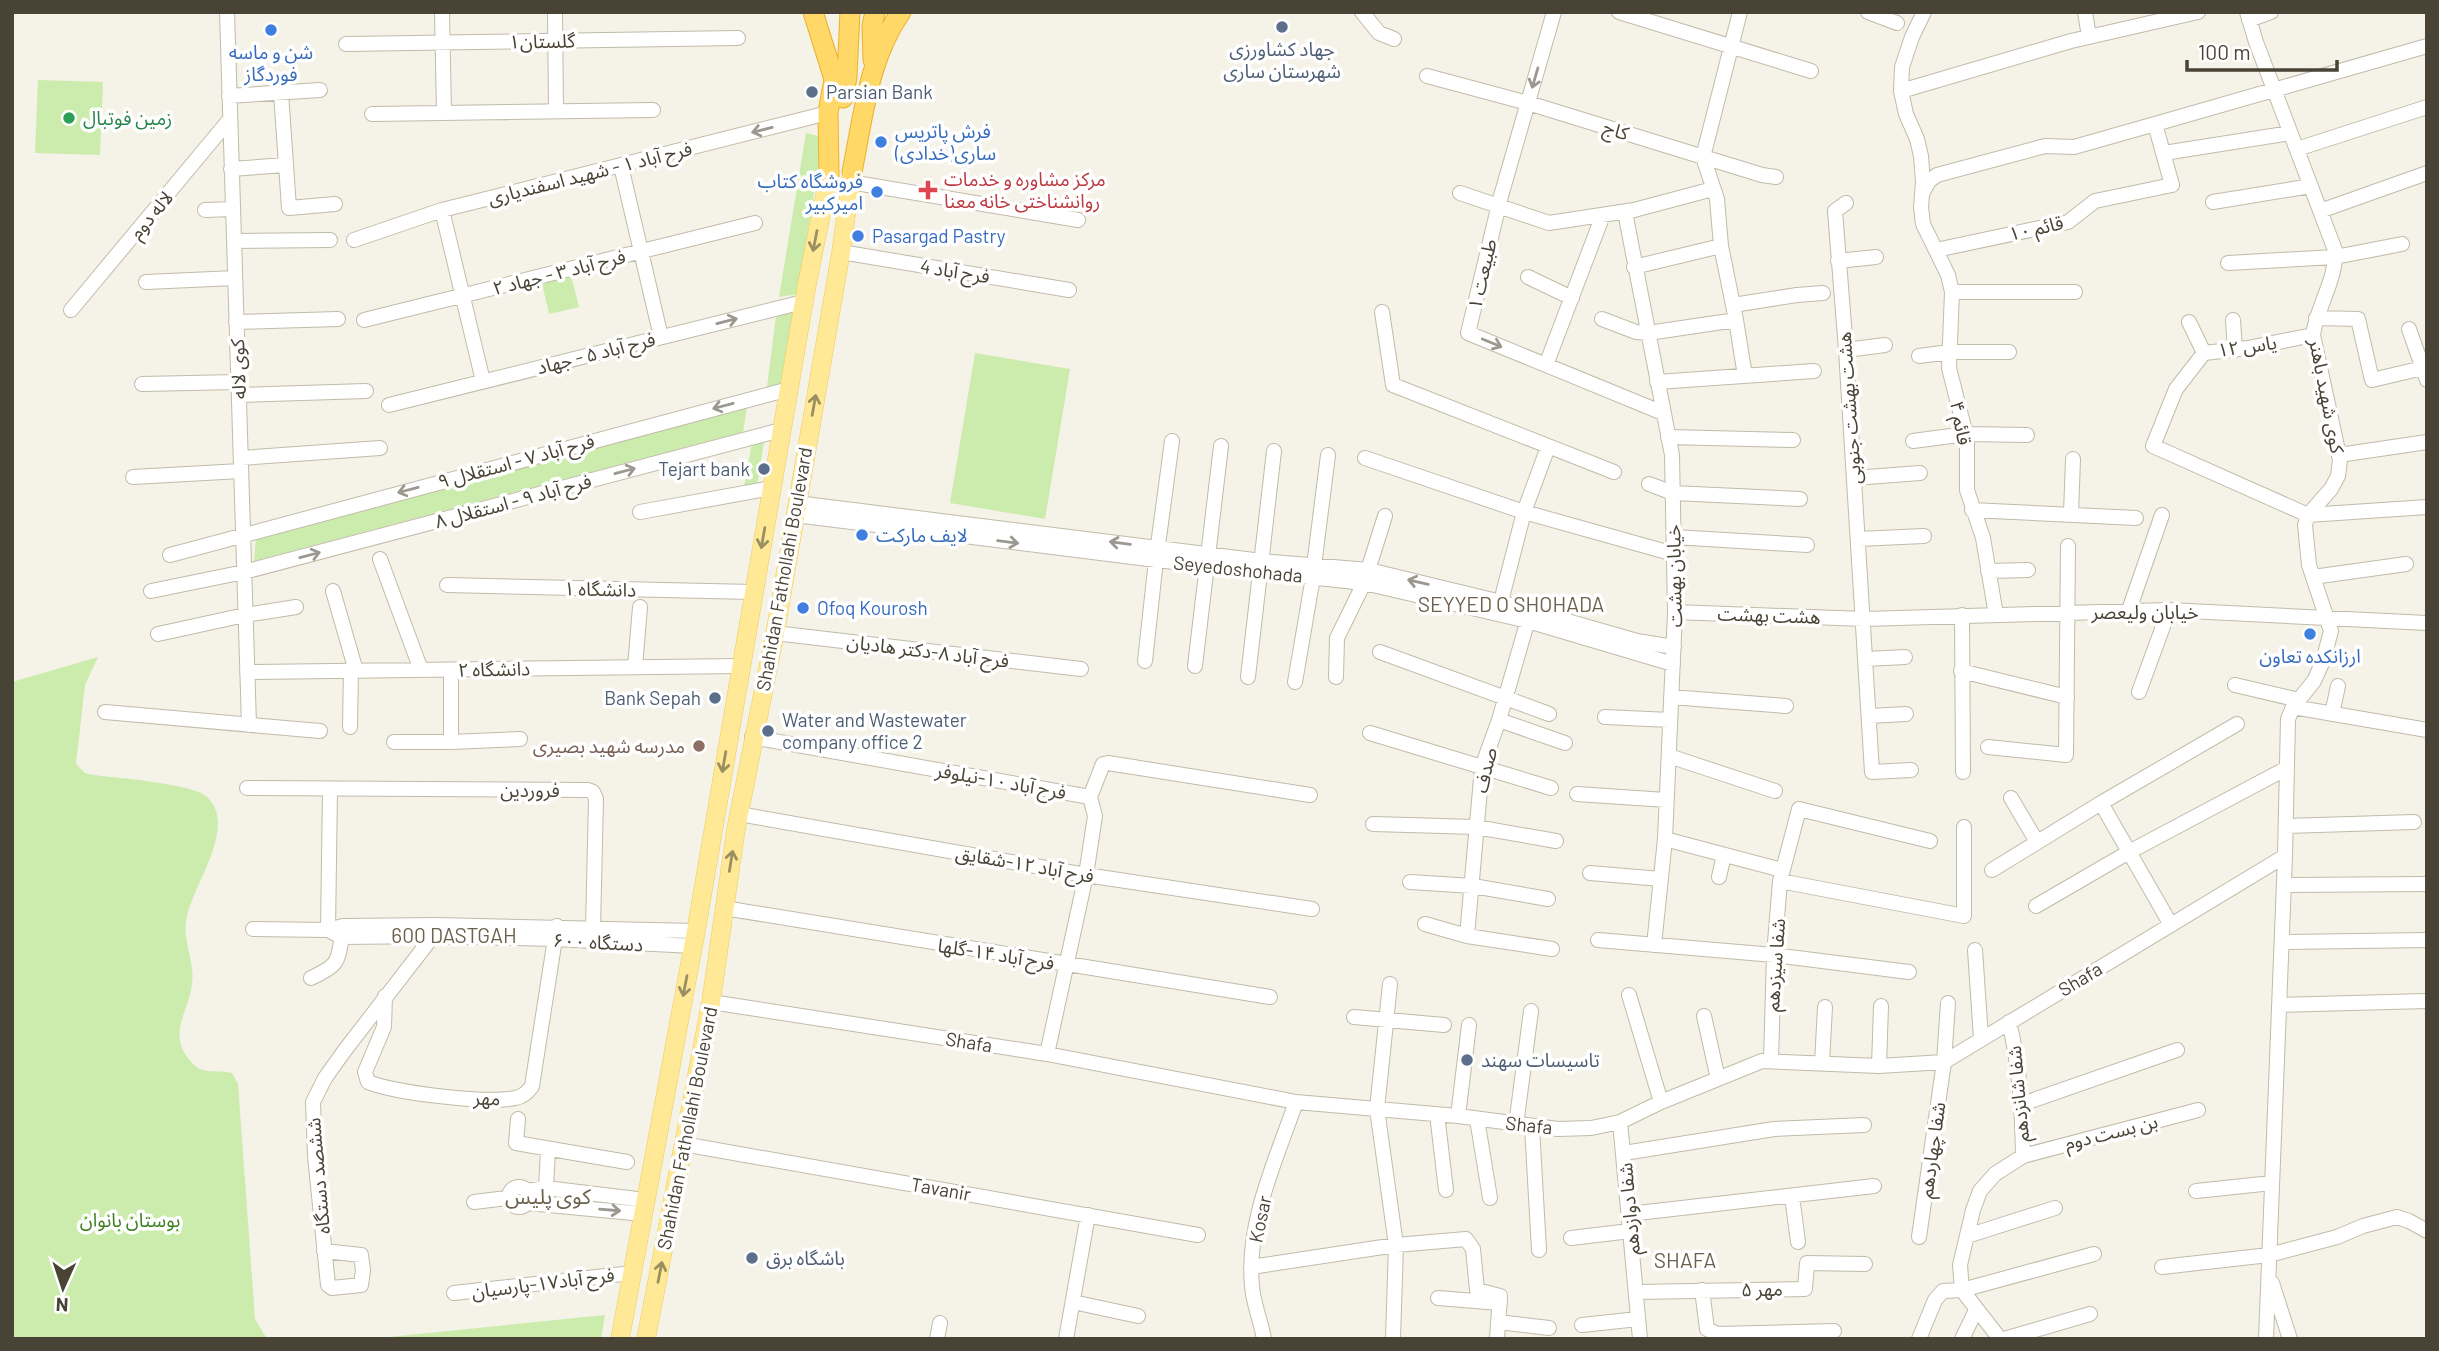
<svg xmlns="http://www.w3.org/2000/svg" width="2439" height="1351" viewBox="0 0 2439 1351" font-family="Barlow,'Noto Sans Arabic',sans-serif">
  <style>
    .green { fill: #cbecad }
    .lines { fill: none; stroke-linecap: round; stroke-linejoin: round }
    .minor-casing { stroke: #c1bba9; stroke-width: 16 }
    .major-casing { stroke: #edcc5d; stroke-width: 19 }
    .highway-casing { stroke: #eab22c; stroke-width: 21 }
    .minor { stroke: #fff; stroke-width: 14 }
    .major { stroke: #ffe996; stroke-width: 18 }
    .highway { stroke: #ffd868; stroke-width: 19 }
    .oneway { stroke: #9b9890 }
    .oneway2 { stroke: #9b8e61 }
    .service-dot { fill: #5c6f8a; stroke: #fff; stroke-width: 2.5 }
    .shop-dot { fill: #3f7fe0; stroke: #fff; stroke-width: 2.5 }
    .leisure-dot { fill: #2e9e5b; stroke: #fff; stroke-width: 2.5 }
    .health-dot { fill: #e0444e; stroke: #fff; stroke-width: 2.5 }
    .education-dot { fill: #8d6e63; stroke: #fff; stroke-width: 2.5 }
    .labels { text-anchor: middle; stroke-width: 7; stroke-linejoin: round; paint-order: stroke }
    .street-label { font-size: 19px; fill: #494335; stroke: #fff }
    .service-label { font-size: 19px; fill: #4e5e75; stroke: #fff; text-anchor: start }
    .shop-label { font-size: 19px; fill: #366cbe; stroke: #fff; text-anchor: start }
    .leisure-label { font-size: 19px; fill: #27864d; stroke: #fff; text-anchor: start }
    .health-label { font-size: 19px; fill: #be3a42; stroke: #fff; text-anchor: start }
    .education-label { font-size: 19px; fill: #785e54; stroke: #fff; text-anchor: end }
    .park-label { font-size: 19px; fill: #408023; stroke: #fff }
    .neighbourhood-label { font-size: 21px; fill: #6d624c; stroke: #fff }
  </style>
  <rect width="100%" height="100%" fill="#f5f2e7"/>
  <!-- green -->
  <path class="green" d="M38 80 103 82 100 155 35 153Z
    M806 133 823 137 798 294 779 297Z
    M570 272 579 307 549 314 541 279Z
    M793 311 782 383 767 387 776 316Z
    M975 353 1070 369 1045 519 950 503Z
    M747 407 743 432 254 561 256 538Z
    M764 442 757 486 744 487 752 443Z
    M98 657 85 685 76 764 85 773 93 775C116 778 192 783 207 797 239 827 191 886 186 921 183 943 195 962 192 983 190 1009 170 1029 185 1054 189 1060 194 1066 200 1069 210 1073 221 1070 232 1073L238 1084 255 1319 267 1339H12V682Z
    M605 1315 601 1339H369Z"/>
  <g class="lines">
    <!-- minor casing -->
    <g class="minor-casing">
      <path id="minor" d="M227 12 249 725
        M442 12 444 113
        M555 12 556 111
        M1362 12 1379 33 1394 39
        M1554 12 1501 196 1468 333 1663 413
        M1619 12 1811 71
        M1868 12 1897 23
        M1924 12 1912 37 1902 67 1901 91 1906 114 1917 139 1921 156 1923 182 1921 207 1923 224 1948 275 1952 292 1949 368 1967 439V490L1983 538 1996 615
        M2085 12 2089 37
        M2247 12 2256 42 2335 250C2337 279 2317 306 2313 335L2340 460 2338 476 2331 489 2308 515 2305 525 2309 565 2331 631 2323 661 2314 681 2293 707 2288 719 2285 856 2266 1339
        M2249 20 2271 12
        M346 44 738 38
        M1427 76 1528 103 1762 175 1776 177
        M1901 91 2071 41 2198 12
        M281 93 289 208 335 204
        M229 96 320 90
        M372 114 653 110
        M2155 124 2427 46
        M2297 149 2427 107
        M2164 153 2290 133
        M1703 157 1717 199 1721 246 1736 320 1745 376
        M1703 157 1740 12
        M621 166 661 337
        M231 169 286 165
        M850 182 1078 220
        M1923 192 1929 181 1937 175 2045 146 2074 147 2155 124 2172 185 2095 201 2068 222 1936 250
        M1460 193 1549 223 1634 210 1713 189
        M2213 202 2311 186
        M1846 203 1835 211 1846 350 1872 772 1911 770
        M205 210 233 209
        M442 210 483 381
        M2320 211 2427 173
        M1625 212 1672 455 1675 612 1665 839 1654 945
        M354 240 442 210 828 113
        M234 241 330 240
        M841 252 1069 290
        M1838 261 1876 257
        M2228 263 2335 257 2402 244
        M1634 267 1721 246
        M1528 277 1572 298
        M146 282 235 278
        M1952 292H2075
        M1733 305 1797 295 1823 293
        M71 310 230 119
        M1382 312 1393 385 1614 472
        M2316 318 2358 319 2372 380 2423 368
        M1602 319 1636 332 1648 333 1736 320
        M364 320 755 223
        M2233 320 2235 350
        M236 322 338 319
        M2189 322 2204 353
        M2409 329 2427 380
        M2313 335 2248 348 2204 353 2176 389 2153 446 2308 515 2427 507
        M1846 350 1885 345
        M1919 356 1950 352H2009
        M1546 365 1603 215
        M1657 382 1814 371
        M142 384 238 382
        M239 395 366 391
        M389 405 803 302
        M1668 437 1793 440
        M1913 441 1966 434 2027 435
        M2339 455 2427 442
        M241 458 380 448
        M1365 458 1524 512 1674 554
        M133 477 241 471
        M1854 478 1920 473
        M1649 484 1673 493 1800 499
        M797 503 1262 561 1369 570 1501 602 1637 641 1674 647
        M1972 510 2136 518
        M640 512 771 488
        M2071 514 2073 459
        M795 515 1156 560 1364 583 1528 621 1673 664
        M1674 537 1807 545
        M1858 539 1924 536
        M170 555 789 389
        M380 559 421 670
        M1314 566 1328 455
        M1988 571 2028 570
        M2313 577 2406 564
        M447 585 753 592
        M151 591 244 572 781 430
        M333 591 356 671
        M1499 609 1524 512 1548 447
        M2129 610 2162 515
        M1675 612 1864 619 2169 610 2427 623
        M1962 615 1963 772
        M775 633 1081 669
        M158 634 245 615 296 607
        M1380 652 1549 714
        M1866 659 1905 657
        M1145 661 1156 560 1172 441
        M1195 666 1221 446
        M635 667 640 607
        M451 670V742L520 739
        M1961 671 2067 697
        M247 672 741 666
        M1248 677 1274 451
        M1336 677 1337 638 1364 583 1385 516
        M1295 682 1313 577
        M2235 685 2299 700
        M2139 692 2169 610
        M1671 697 1786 706
        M2293 707 2427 730
        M105 712 320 731
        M2332 714 2338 686
        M1869 716 1906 714
        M1605 717 1670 720
        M1499 720 1565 743
        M350 727 351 671
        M1370 733 1551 788
        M752 737 1090 797 1103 764 1108 763 1310 795
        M394 742H451
        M1988 747 2066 755 2068 546
        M1669 756 1775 791
        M247 788 588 790 593 792 596 799 593 928
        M1577 794 1666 800
        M2011 798 2037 842
        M2101 803 2171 925
        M739 814 1086 875 1312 909
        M1373 824 1476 827 1556 841
        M2286 826 2414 822
        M1665 839 1782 870
        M1992 870 2101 803 2237 724
        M1590 873 1661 879
        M1719 877 1724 855
        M1780 881 1964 916V827
        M1410 882 1473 886 1548 899
        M2284 885 2427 884
        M2036 906 2129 852 2287 768
        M724 908 1270 997
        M1425 924 1467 936 1552 949
        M253 929 328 930 343 926 436 925 696 931
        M328 930 342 937 433 936 555 939 693 946
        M328 930 330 790
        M1467 936 1482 767 1499 720 1530 613
        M1598 940 1774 955 1909 972
        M2282 942 2427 940
        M1975 950 1981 1038
        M311 978C341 964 337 962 343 931
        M1390 984 1377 1109 1396 1245 1393 1339
        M1629 995 1661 1102
        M385 996 384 1027 365 1072 368 1082C396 1093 486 1104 515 1098 523 1097 528 1092 532 1086L557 926
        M711 1002 1047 1054 1296 1102 1458 1116 1558 1129 1591 1128 1620 1122 1661 1102 1762 1061 1879 1066 1944 1062 2285 856
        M2279 1005 2427 1001
        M1704 1016 1718 1079
        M1354 1017 1444 1025
        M2009 1022C2020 1066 2022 1111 2023 1156
        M1047 1054 1086 875 1095 816 1090 797
        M1771 1060 1774 955 1780 881 1799 809 1930 841
        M1822 1063 1825 1007
        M1879 1066 1881 1006
        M2022 1104 2177 1050
        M1437 1114 1446 1190
        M1458 1116 1469 1025
        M518 1119 516 1143 627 1162
        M1477 1119 1490 1198
        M1620 1122 1640 1339
        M1516 1125 1531 1011
        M1532 1127 1539 1250
        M683 1144 1198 1235
        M1624 1153 1774 1129 1864 1125
        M509 1197a10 10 0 1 1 20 0a10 10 0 1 1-20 0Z
        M546 1188 548 1149
        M527 1191 546 1188 645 1200
        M2196 1191 2272 1183
        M1792 1196 1798 1242
        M474 1202 507 1198
        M528 1203 643 1214
        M1629 1214 1874 1186
        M1967 1236 2055 1208
        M1919 1237 1944 1062 1948 1003
        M1571 1238 1630 1231
        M324 1251 361 1255 363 1270 361 1285 332 1288 328 1285 315 1156 313 1102 325 1078 345 1050 433 936 436 925
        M1251 1267 1396 1245 1466 1239 1473 1249 1477 1290 1500 1296 1497 1339
        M2162 1267 2269 1255 2337 1237 2363 1226 2397 1217 2409 1221 2427 1231
        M2272 1283 2290 1339
        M1702 1290 1707 1329 1717 1334 1834 1331
        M1636 1292 1805 1289 1807 1263 1865 1264
        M454 1293 632 1273
        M1438 1298 1500 1303
        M1073 1302 1138 1316
        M1498 1322 1549 1328
        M1582 1325 1638 1319
        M937 1339 940 1323
        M1066 1339 1088 1215
        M1264 1339C1261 1321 1253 1303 1252 1286 1246 1223 1276 1160 1296 1102
        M1919 1339 1935 1300 1943 1291 1962 1290 2094 1254
        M1962 1339 1976 1310
        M2000 1339 1962 1290 1960 1265 1973 1210 1980 1191 1995 1174 2023 1156 2198 1110
        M2004 1339 2090 1314"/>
    </g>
    <!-- major casing -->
    <g class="major-casing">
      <path id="major" d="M620 1339 696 931 807 284 829 175
        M646 1339 711 1002 736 829 775 633 841 252 852 172"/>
    </g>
    <!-- highway casing -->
    <g class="highway-casing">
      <path id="highway" d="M813 12 834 79 828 113 829 175
        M873 60 872 26 875 12
        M843 98 847 77 850 12
        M852 172C863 118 868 59 901 12"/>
    </g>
    <!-- minor -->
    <use href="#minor" class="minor"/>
    <!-- major -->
    <use href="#major" class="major"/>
    <!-- highway -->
    <use href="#highway" class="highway"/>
  </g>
  <!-- one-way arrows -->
  <defs><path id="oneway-shaft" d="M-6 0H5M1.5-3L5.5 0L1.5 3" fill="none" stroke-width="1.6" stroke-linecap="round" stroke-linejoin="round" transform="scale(1.75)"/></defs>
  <g class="oneway">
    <use href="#oneway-shaft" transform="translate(1535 78) rotate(106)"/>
    <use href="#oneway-shaft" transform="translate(762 130) rotate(166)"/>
    <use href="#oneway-shaft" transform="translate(727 321) rotate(-14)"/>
    <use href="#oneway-shaft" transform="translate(1492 343) rotate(22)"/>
    <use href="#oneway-shaft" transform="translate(723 406) rotate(165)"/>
    <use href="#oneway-shaft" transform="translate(625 471) rotate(-15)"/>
    <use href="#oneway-shaft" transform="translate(408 490) rotate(165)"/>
    <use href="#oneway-shaft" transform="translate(1008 542) rotate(7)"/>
    <use href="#oneway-shaft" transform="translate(1120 543) rotate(-173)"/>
    <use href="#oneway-shaft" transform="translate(310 555) rotate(-15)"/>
    <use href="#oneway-shaft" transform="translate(1418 582) rotate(-167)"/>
    <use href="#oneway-shaft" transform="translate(610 1210) rotate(5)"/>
  </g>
  <g class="oneway2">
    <use href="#oneway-shaft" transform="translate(815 241) rotate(101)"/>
    <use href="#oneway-shaft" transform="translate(814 405) rotate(-80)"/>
    <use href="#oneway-shaft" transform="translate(763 538) rotate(100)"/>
    <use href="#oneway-shaft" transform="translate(724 762) rotate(100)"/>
    <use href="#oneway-shaft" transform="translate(731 861) rotate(-81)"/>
    <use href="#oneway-shaft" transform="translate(685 986) rotate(101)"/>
    <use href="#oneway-shaft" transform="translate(660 1272) rotate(-79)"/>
  </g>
  <!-- markers -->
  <g class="service-dot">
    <circle cx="1282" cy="27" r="7"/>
    <circle cx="812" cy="92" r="7"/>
    <circle cx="764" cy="469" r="7"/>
    <circle cx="715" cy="698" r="7"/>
    <circle cx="768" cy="731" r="7"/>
    <circle cx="1467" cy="1060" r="7"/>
    <circle cx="752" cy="1258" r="7"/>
  </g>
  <g class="shop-dot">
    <circle cx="271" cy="30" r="7"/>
    <circle cx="881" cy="142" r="7"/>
    <circle cx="877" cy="192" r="7"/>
    <circle cx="858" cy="236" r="7"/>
    <circle cx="862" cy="535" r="7"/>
    <circle cx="803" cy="608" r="7"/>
    <circle cx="2310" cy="634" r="7"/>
  </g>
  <circle class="leisure-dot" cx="69" cy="118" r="7"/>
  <path class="health-dot" d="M924.5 179.5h7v7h7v7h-7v7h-7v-7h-7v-7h7z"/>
  <circle class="education-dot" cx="699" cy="746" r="7"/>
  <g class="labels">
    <!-- street labels -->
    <g class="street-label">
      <text transform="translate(542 41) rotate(-1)" y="7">گلستان۱</text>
      <text transform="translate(1616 130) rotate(17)" y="7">کاج</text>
      <text transform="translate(590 173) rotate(-14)" y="7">فرح آباد ۱ - شهید اسفندیاری</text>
      <text transform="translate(151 215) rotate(-50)" y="7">لاله دوم</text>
      <text transform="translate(2036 228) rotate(-13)" y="7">قائم ۱۰</text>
      <text transform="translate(955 271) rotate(9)" y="7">فرح آباد 4</text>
      <text transform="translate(559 272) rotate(-14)" y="7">فرح آباد ۳ - جهاد ۲</text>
      <text transform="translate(1482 274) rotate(-77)" y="7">طبیعت ۱</text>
      <text transform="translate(2247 346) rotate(-8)" y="7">یاس ۱۲</text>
      <text transform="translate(596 353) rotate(-14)" y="7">فرح آباد ۵ - جهاد</text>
      <text transform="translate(238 369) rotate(-92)" y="7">کوی لاله</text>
      <text transform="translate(2327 396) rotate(79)" y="7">کوی شهید باهنر</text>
      <text transform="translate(1849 408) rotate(-94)" y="7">هشت بهشت جنوبی</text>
      <text transform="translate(1961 423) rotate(79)" y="7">قائم ۴</text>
      <text transform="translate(516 461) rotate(-15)" y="7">فرح آباد ۷ - استقلال ۹</text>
      <text transform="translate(513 501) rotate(-15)" y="7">فرح آباد ۹ - استقلال ۸</text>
      <text transform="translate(784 569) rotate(-80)" y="7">Shahidan Fathollahi Boulevard</text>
      <text transform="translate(1238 569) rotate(6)" y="7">Seyedoshohada</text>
      <text transform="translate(1674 576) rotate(-91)" y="7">خیابان بهشت</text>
      <text transform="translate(600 589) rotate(1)" y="7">دانشگاه ۱</text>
      <text x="2145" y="619">خیابان ولیعصر</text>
      <text transform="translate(1769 615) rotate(2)" y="7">هشت بهشت</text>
      <text transform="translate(928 651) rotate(7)" y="7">فرح آباد ۸-دکتر هادیان</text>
      <text transform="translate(494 669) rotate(-1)" y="7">دانشگاه ۲</text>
      <text transform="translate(1485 770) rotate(-77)" y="7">صدف</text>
      <text transform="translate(1001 781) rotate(10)" y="7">فرح آباد ۱۰-نیلوفر</text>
      <text x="530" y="797">فروردین</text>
      <text transform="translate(1025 864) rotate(10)" y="7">فرح آباد ۱۲-شقایق</text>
      <text transform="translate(598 942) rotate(3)" y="7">۶۰۰ دستگاه</text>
      <text transform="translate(996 954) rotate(9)" y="7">فرح آباد ۱۴-گلها</text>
      <text transform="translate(1775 965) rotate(-86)" y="7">شفا سیزدهم</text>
      <text transform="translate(2080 979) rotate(-31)" y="7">Shafa</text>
      <text transform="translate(969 1042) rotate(9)" y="7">Shafa</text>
      <text transform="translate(2018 1094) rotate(-95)" y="7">شفا شانزدهم</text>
      <text transform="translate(487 1098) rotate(2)" y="7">مهر</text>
      <text transform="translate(1529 1125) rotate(6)" y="7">Shafa</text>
      <text transform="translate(687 1128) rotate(-79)" y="7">Shahidan Fathollahi Boulevard</text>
      <text transform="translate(2111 1132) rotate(-14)" y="7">بن بست دوم</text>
      <text transform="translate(1932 1150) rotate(-82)" y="7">شفا چهاردهم</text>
      <text transform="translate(318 1176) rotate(-95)" y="7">ششصد دستگاه</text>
      <text transform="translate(941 1189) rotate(10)" y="7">Tavanir</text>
      <text transform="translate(1629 1209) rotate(-95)" y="7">شفا دوازدهم</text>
      <text transform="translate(1260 1219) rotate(-78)" y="7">Kosar</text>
      <text transform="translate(543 1283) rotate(-7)" y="7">فرح آباد۱۷-پارسیان</text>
      <text transform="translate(1762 1289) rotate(-1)" y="7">مهر ۵</text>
    </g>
    <!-- service labels -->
    <g class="service-label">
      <text x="1282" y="56" text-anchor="middle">جهاد کشاورزی<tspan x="1282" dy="22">شهرستان ساری</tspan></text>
      <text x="826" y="99">Parsian Bank</text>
      <text x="750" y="476" text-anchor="end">Tejart bank</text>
      <text x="701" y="705" text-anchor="end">Bank Sepah</text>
      <text x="782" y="727">Water and Wastewater<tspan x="782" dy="22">company office 2</tspan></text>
      <text x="1481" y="1067">تاسیسات سهند</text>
      <text x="766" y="1265">باشگاه برق</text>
    </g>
    <!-- shop labels -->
    <g class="shop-label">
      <text x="271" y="59" text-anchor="middle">شن و ماسه<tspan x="271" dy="22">فوردگاز</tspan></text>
      <text x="895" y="138">فرش پاتریس<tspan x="895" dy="22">(خدادی)ساری</tspan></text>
      <text x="863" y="188" text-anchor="end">فروشگاه کتاب<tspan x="863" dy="22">امیرکبیر</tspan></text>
      <text x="872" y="243">Pasargad Pastry</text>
      <text x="876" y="542">لایف مارکت</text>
      <text x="817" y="615">Ofoq Kourosh</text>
      <text x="2310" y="663" text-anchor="middle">ارزانکده تعاون</text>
    </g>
    <!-- leisure labels -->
    <g class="leisure-label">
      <text x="83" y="125">زمین فوتبال</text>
    </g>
    <!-- health labels -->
    <g class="health-label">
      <text x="944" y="186">مرکز مشاوره و خدمات<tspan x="944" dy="22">روانشناختی خانه معنا</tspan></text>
    </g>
    <!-- education labels -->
    <g class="education-label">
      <text x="685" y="753">مدرسه شهید بصیری</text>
    </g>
    <!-- park labels -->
    <g class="park-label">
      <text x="130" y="1227">بوستان بانوان</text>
    </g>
    <!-- neighbourhood labels -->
    <g class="neighbourhood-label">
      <text x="1511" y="612">SEYYED O SHOHADA</text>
      <text x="454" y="943">600 DASTGAH</text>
      <text x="548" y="1204">کوی پلیس</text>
      <text x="1685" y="1268">SHAFA</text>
    </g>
  </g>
  <!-- border -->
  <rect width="2439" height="1351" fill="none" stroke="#494335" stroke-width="28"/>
  <!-- north arrow -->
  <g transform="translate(63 1288) rotate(183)" stroke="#ffffff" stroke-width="5" paint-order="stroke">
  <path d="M0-5L12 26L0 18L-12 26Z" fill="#494335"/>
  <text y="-10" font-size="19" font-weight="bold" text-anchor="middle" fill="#494335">N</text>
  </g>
  <!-- scale -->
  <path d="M2187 60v10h150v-10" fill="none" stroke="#494335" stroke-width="3.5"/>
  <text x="2198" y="60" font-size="21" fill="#494335" stroke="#ffffff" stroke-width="5" paint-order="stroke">100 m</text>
</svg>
